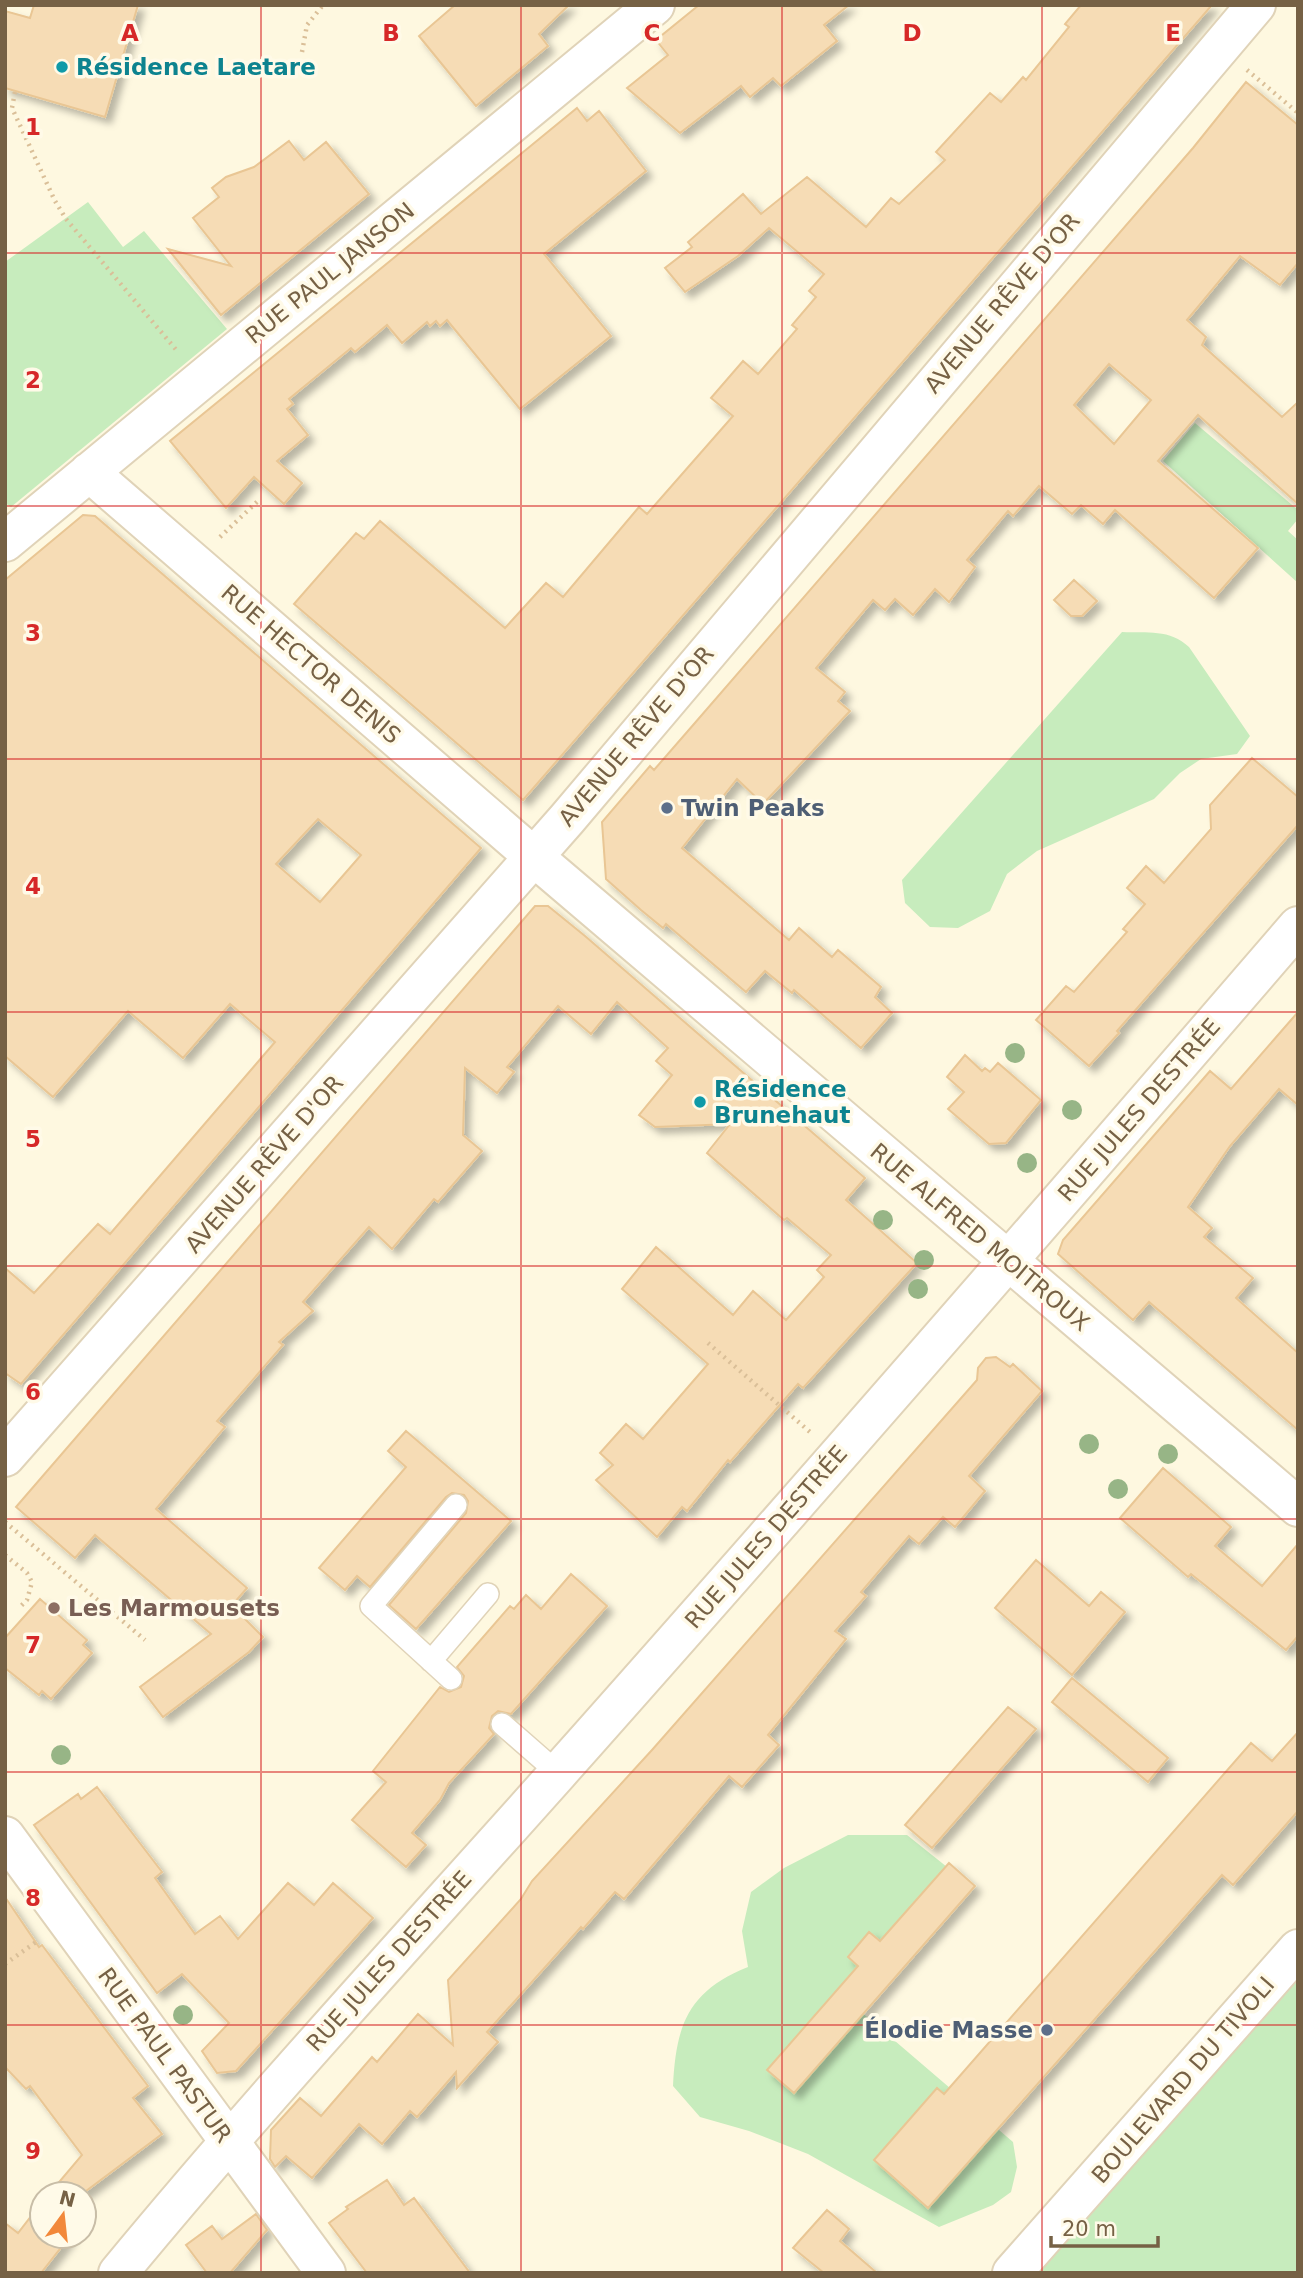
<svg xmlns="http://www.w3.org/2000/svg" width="1303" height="2278" viewBox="0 0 1303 2278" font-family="'DejaVu Sans',sans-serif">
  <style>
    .green { fill: #c7ecbd }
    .building { fill: #f6dcb5; stroke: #e9c694; stroke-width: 2; fill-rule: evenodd; filter: url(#shadow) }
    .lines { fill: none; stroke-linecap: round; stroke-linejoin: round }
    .service-casing { stroke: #e0d3b8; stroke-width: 24 }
    .minor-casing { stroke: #e0d3b8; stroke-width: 42 }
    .tertiary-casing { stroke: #e0d3b8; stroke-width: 42 }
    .path { stroke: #dabf98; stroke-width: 4.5; stroke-dasharray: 2 5; stroke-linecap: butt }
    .service { stroke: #fff; stroke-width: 21 }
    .minor { stroke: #fff; stroke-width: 38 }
    .tertiary { stroke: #fff; stroke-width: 38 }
    .tree { fill: #97b586 }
    .grid { fill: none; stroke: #d62828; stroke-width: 2; stroke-opacity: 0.55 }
    .culture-dot { fill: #0f9aa8; stroke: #fffae8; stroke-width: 2.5 }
    .service-dot { fill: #5c6f8a; stroke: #fffae8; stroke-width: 2.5 }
    .education-dot { fill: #8d6e63; stroke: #fffae8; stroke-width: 2.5 }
    .labels { text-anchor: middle; stroke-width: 7; stroke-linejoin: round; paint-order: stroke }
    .culture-label { font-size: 23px; font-weight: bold; fill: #0d838f; stroke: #fffae8; text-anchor: start }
    .street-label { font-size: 23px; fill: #766145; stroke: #fffae8 }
    .service-label { font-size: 23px; font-weight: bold; fill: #4e5e75; stroke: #fffae8; text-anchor: start }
    .education-label { font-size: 23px; font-weight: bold; fill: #785e54; stroke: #fffae8; text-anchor: start }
    .grid-label { font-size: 23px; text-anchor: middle; font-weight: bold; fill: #d62828; stroke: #fffae8; stroke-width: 7; stroke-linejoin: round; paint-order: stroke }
  </style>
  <defs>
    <filter id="shadow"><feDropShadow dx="6" dy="6" stdDeviation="3.5" flood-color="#0004"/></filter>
  </defs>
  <rect width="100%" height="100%" fill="#fef8e0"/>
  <!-- green -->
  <path class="green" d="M88 202 123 247 144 231 227 329 11 507 5 503V262Z
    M1195 423 1298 510V519L1288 531 1298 540V583L1163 461Z
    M1122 632C1147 633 1170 629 1189 647L1250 736 1237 754 1201 759 1180 773 1154 799 1037 851 1007 874 990 911 958 928 930 927 905 903 902 880Z
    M848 1835H907L952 1871 846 1999 1013 2142 1017 2167 1011 2192 993 2205 939 2227 808 2154 749 2131 700 2117 673 2086C676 2025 688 1991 748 1967L742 1931 751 1892 784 1868Z
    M1298 1950V2273H1012Z"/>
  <!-- building -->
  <path class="building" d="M34 5H138L105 117 5 88V11L30 18Z
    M455 5H569L539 34 548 46 476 106 419 36Z
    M699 5H849L824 25 837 41 781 86 773 78 750 97 741 86 680 133 627 88 668 55 656 40Z
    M1081 5H1212L523 800 294 604 356 533 364 539 380 521 505 628 546 583 563 597 639 507 647 514 733 416 711 398 743 361 758 374 797 329 792 325 816 297 809 291 824 274 769 228 738 256 685 292 665 268 692 247 688 242 743 194 761 214 807 177 866 227 891 198 899 204 945 160 936 152 990 93 1001 102 1023 77 1026 80 1069 27 1065 24Z
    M1246 82 1298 125V263L1280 285 1240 256 1187 320 1206 337 1202 345 1282 417 1298 402V504L1198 415 1158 461 1258 548 1214 598 1115 510 1103 524 1081 505 1072 514 1039 486 1013 516 1008 511 967 560 975 567 949 602 935 589 913 615 895 599 885 610 873 600 816 668 845 692 838 701 850 711 763 804 737 779 682 848 789 940 799 928 832 957 838 950 881 987 875 997 892 1013 861 1048 794 990 792 993 765 971 746 992 666 924 663 928 641 910 606 879 602 822 650 766 654 770 694 724 1193 148ZM1109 364 1151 400 1114 444 1074 405Z
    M577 108 587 121 599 111 646 171 544 254 611 336 520 409 447 320 440 326 436 321 430 326 427 322 402 343 387 325 355 352 351 348 289 399 293 404 287 409 308 435 277 461 302 483 284 504 254 477 226 508 170 441Z
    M289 141 304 160 326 142 369 194 221 315 168 249 231 266 193 218 219 197 212 188 226 177 254 167Z
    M83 515 95 516 481 848 21 1384 5 1373V1268L34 1293 98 1224 110 1234 275 1042 230 1004 183 1058 128 1011 53 1097 5 1056V580ZM318 819 361 855 320 902 276 864Z
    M1074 580 1097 601 1082 616H1071L1054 600Z
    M1252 758 1298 797V825L1117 1031 1119 1033 1089 1066 1036 1020 1066 986 1074 992 1127 932 1123 929 1145 904 1127 888 1146 866 1164 883 1211 829 1210 805Z
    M535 906H548L585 936 865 1178 846 1200 917 1263 803 1388 798 1384 730 1462 728 1460 687 1511 682 1507 657 1537 596 1480 613 1465 600 1453 626 1424 643 1439 708 1364 622 1289 656 1247 733 1315 753 1291 786 1320 824 1277 817 1270 831 1255 787 1218 784 1220 707 1153 730 1124 655 1127 639 1115 672 1075 656 1061 668 1048 617 1002 591 1034 558 1006 507 1067 514 1072 497 1093 465 1068 463 1135 482 1151 438 1202 434 1199 392 1249 369 1227 303 1302 313 1311 279 1342 283 1345 217 1421 225 1427 156 1509 247 1588 234 1603 240 1609 238 1612 263 1637 249 1652 163 1717 140 1687 211 1634 95 1535 75 1558 16 1507Z
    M1298 1012V1105L1279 1089 1230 1146 1188 1207 1212 1228 1204 1237 1253 1278 1236 1298 1298 1353V1430L1149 1302 1133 1320 1058 1254 1063 1240 1210 1071 1231 1089Z
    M965 1055 982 1071 985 1068 990 1072 998 1063 1041 1100 1006 1143 989 1144 948 1109 964 1092 947 1077Z
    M996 1357 1010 1367 1013 1364 1042 1391 969 1476 985 1491 955 1527 943 1517 919 1544 909 1536 861 1592 866 1596 835 1631 846 1639 768 1735 779 1745 742 1787 729 1776 624 1899 615 1892 583 1929 581 1927 487 2032 498 2042 457 2088 456 2072 417 2117 410 2111 382 2144 359 2124 312 2178 286 2156 275 2167 270 2159 271 2130 300 2098 321 2116 372 2057 377 2062 418 2014 453 2045 448 1980 521 1899 532 1881 652 1750 977 1380 978 1368 986 1358Z
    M406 1431 511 1521 416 1629 389 1605 466 1513 468 1501 464 1495 452 1493 446 1497 370 1587 357 1576 345 1590 319 1568 406 1467 388 1451Z
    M1163 1468 1231 1527 1215 1546 1262 1586 1298 1544V1636L1286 1650 1191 1574 1188 1577 1120 1518Z
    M1036 1560 1089 1606 1101 1592 1125 1612 1072 1675 995 1608Z
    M571 1574 607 1606 511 1714 498 1711 492 1716 489 1728 494 1734 449 1783 440 1800 412 1833 426 1845 406 1867 352 1820 386 1782 373 1771 440 1687 449 1692 461 1687 464 1676 457 1667 510 1606 514 1609 526 1595 541 1609Z
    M40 1599 87 1640 83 1645 92 1653 51 1699 42 1691 39 1695 5 1668V1638Z
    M1072 1678 1168 1758 1148 1782 1052 1702Z
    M1008 1707 1036 1729 932 1848 905 1825Z
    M1298 1732V1811L1233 1885 1222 1875 928 2208 874 2160 937 2088 944 2094 1251 1743 1272 1761Z
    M97 1787 162 1872 155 1878 195 1934 220 1916 238 1939 288 1883 314 1905 333 1883 373 1918 236 2071 217 2073 202 2051 229 2023 182 1974 157 1993 34 1825 78 1794 81 1799Z
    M949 1863 975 1886 794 2093 767 2070 858 1966 848 1957 869 1932 880 1941Z
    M5 1897 39 1947 42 1945 148 2086 133 2098 162 2134 82 2194H49L82 2155 30 2086 26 2089 5 2067Z
    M387 2180 404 2205 414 2198 470 2273H367L329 2223 348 2209 346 2207Z
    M42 2202V2236H70L41 2273H5V2223L18 2233Z
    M827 2210 849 2229 840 2241 877 2273H824L793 2248Z
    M256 2214 267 2230 230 2273H207L186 2245 212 2226 222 2239Z"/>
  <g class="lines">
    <!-- service casing -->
    <g class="service-casing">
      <path id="service" d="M431 1661 488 1594
        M451 1679 371 1606 456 1505
        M502 1724 558 1773"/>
    </g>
    <!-- minor casing -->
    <g class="minor-casing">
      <path id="minor" d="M89 472 534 857 1298 1507
        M5 542 655 5
        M5 1457 567 819 1256 5
        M5 1836 326 2273
        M118 2273C260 2101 410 1939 558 1773 807 1493 1053 1210 1298 926"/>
    </g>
    <!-- tertiary casing -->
    <g class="tertiary-casing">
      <path id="tertiary" d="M1012 2273 1298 1949"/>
    </g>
    <!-- path -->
    <path class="path" d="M302 52 307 25 323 5
      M1247 70 1298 113
      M15 92 12 108 55 201 66 219 178 352
      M220 537 260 499
      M708 1343 810 1432
      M5 1522 145 1640
      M5 1555 27 1573 32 1582 27 1600 20 1607
      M5 1964 36 1942"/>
    <!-- service -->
    <use href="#service" class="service"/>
    <!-- minor -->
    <use href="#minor" class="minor"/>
    <!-- tertiary -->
    <use href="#tertiary" class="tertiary"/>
  </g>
  <!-- trees -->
  <g class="tree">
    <circle cx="1015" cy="1053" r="10"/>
    <circle cx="1072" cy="1110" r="10"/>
    <circle cx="1027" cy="1163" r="10"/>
    <circle cx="883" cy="1220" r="10"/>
    <circle cx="924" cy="1260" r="10"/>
    <circle cx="918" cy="1289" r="10"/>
    <circle cx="1089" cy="1444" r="10"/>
    <circle cx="1168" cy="1454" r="10"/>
    <circle cx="1118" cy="1489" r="10"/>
    <circle cx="61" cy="1755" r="10"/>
    <circle cx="183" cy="2015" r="10"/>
  </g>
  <!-- grid -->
  <path class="grid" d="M261 5V2273M521 5V2273M782 5V2273M1042 5V2273M5 253H1298M5 506H1298M5 759H1298M5 1012H1298M5 1266H1298M5 1519H1298M5 1772H1298M5 2025H1298"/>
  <!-- markers -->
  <g class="culture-dot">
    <circle cx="62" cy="67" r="7"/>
    <circle cx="700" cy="1102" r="7"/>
  </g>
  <g class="service-dot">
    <circle cx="667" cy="808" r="7"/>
    <circle cx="1047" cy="2030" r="7"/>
  </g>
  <circle class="education-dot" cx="54" cy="1608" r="7"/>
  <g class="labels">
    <!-- culture labels -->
    <g class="culture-label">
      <text x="76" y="75">Résidence Laetare</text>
      <text x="714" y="1097">Résidence<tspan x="714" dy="26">Brunehaut</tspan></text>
    </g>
    <!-- street labels -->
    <g class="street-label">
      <text transform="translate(330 273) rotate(-39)" y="8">RUE PAUL JANSON</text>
      <text transform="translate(1002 303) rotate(-50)" y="8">AVENUE RÊVE D'OR</text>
      <text transform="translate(311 664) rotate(41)" y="8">RUE HECTOR DENIS</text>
      <text transform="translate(636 736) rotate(-50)" y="8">AVENUE RÊVE D'OR</text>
      <text transform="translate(1139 1110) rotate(-49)" y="8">RUE JULES DESTRÉE</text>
      <text transform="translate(264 1164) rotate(-49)" y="8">AVENUE RÊVE D'OR</text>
      <text transform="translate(980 1237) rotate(40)" y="8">RUE ALFRED MOITROUX</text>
      <text transform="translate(766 1537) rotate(-49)" y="8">RUE JULES DESTRÉE</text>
      <text transform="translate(389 1961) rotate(-48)" y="8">RUE JULES DESTRÉE</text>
      <text transform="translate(165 2055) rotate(54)" y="8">RUE PAUL PASTUR</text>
      <text transform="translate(1183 2080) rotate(-49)" y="8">BOULEVARD DU TIVOLI</text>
    </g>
    <!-- service labels -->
    <g class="service-label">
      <text x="681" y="816">Twin Peaks</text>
      <text x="1033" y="2038" text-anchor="end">Élodie Masse</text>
    </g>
    <!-- education labels -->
    <g class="education-label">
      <text x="68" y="1616">Les Marmousets</text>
    </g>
  </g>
  <g class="grid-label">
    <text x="130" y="41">A</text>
    <text x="391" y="41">B</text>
    <text x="652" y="41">C</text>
    <text x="912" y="41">D</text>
    <text x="1173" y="41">E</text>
    <text x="33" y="135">1</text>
    <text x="33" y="388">2</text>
    <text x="33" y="641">3</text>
    <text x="33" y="894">4</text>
    <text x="33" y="1147">5</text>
    <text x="33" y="1400">6</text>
    <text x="33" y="1653">7</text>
    <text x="33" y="1906">8</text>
    <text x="33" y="2159">9</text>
  </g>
  <!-- border -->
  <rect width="1303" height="2278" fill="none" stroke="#766145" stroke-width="14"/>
  <!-- north arrow -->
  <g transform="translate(63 2215) rotate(15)"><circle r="33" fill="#fffae8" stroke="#c8bda7" stroke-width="2"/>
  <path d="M0-5L12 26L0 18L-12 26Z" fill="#f2883a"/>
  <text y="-10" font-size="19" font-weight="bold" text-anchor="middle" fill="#766145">N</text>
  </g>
  <!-- scale -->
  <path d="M1051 2236v10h107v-10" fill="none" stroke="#766145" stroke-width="3.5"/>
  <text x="1062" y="2236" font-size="21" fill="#766145" stroke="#fffae8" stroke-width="5" paint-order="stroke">20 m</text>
</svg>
